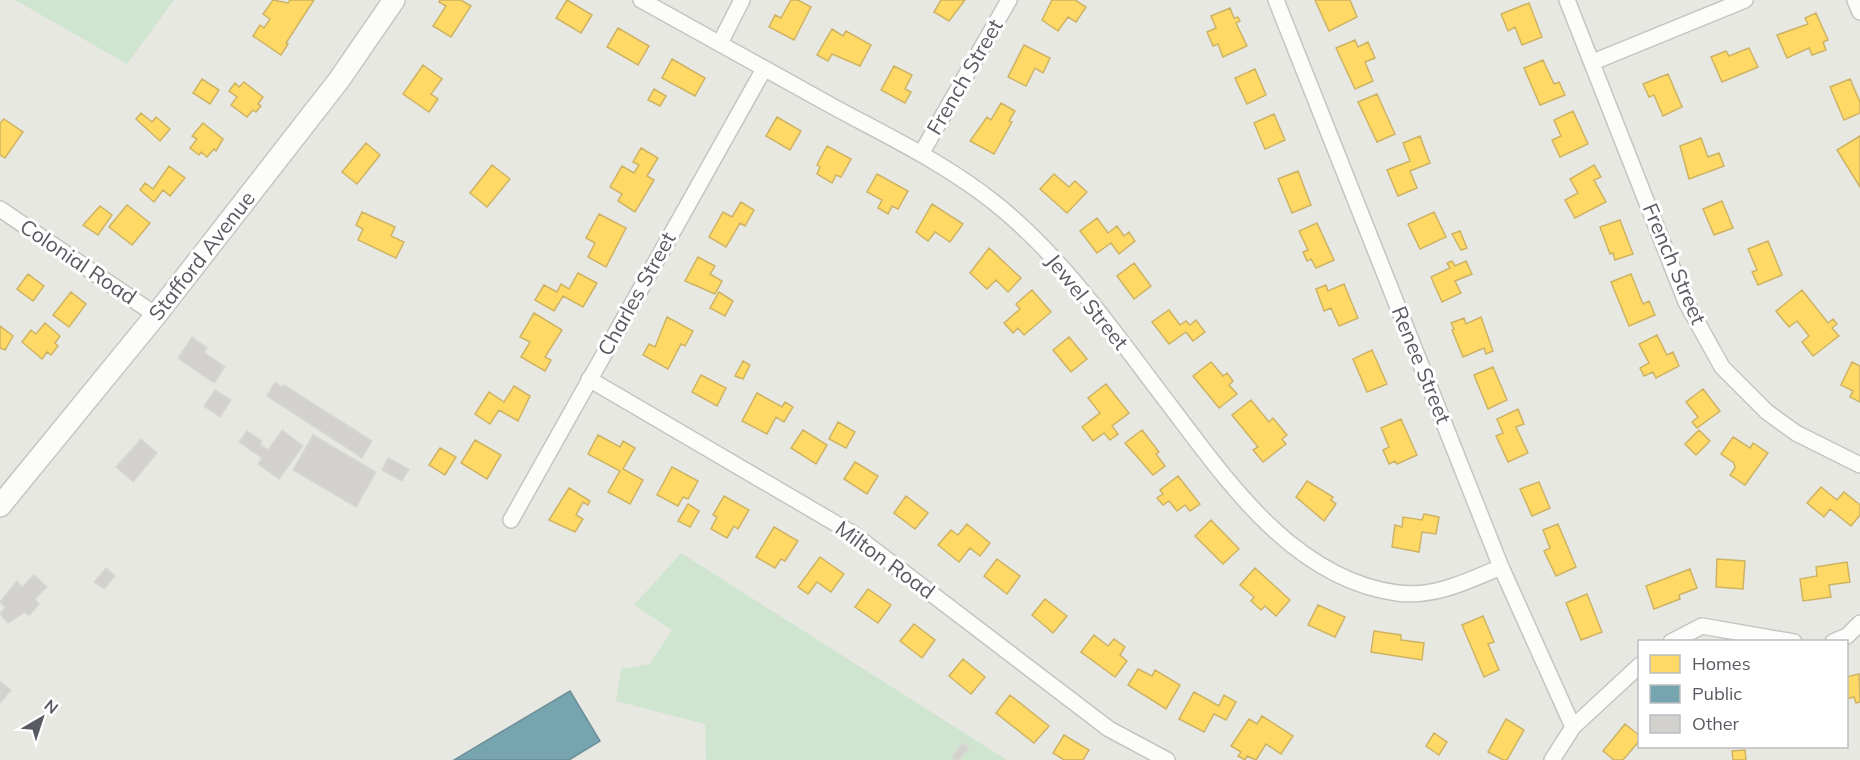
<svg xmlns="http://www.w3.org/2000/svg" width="1860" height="760" viewBox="0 0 1860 760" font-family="Mulish,sans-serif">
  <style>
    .green { fill: #d0e5cf }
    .homes { fill: #ffd966; stroke: #cdb364; stroke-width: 1.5 }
    .public { fill: #76a5af; stroke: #6d8f98; stroke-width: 1.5 }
    .building { fill: #d2d1ce; stroke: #d8d7d2; stroke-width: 1.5 }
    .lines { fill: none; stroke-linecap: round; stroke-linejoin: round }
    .minor-casing { stroke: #c4c5c3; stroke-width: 18 }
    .secondary-casing { stroke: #c5c5c4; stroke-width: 24 }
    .minor { stroke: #fcfcfb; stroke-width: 15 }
    .secondary { stroke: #fcfcfb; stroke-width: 21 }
    .labels { text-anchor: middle; stroke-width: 6; stroke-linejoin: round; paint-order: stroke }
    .street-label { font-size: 21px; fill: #585b61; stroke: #fff }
  </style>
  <rect width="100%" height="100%" fill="#e8e8e3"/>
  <!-- green -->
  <path class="green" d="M15 0H174L127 64Z
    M681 553 1007 760H706L705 724 616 701 621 669 650 664 672 630 634 605Z"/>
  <!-- homes -->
  <path class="homes" d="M273 0 288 3 290 0H314L286 43 288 44 281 55 253 36 260 25 264 28 270 19 263 14Z
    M440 0H461L471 6 451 37 433 26 446 6 439 2Z
    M567 0 592 15 581 33 556 18Z
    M791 0H798L811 7 794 40 769 27 775 15 781 18Z
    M941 0H965L949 21 934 12Z
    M1052 0H1075L1086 7 1076 22 1068 17 1058 31 1042 20Z
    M1315 0H1350L1357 17 1329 31Z
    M1529 3 1542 37 1522 45 1515 27 1508 31 1501 14Z
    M1230 8 1234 18 1238 17 1240 21 1236 23 1247 46 1223 57 1218 44 1213 46 1207 32 1216 28 1211 16Z
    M1816 13 1828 40 1823 42 1826 50 1812 55 1809 48 1787 58 1777 35 1808 24 1805 18Z
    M618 28 649 46 638 65 607 47Z
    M832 29 843 36 846 31 871 45 860 66 832 54 828 61 817 55Z
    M1355 40 1358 47 1368 42 1375 58 1365 62 1373 81 1355 89 1336 48Z
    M1024 45 1050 58 1043 73 1035 68 1026 86 1008 77Z
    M1749 48 1758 67 1722 82 1711 57 1726 51 1729 56Z
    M672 59 705 78 695 96 662 78Z
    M1543 60 1554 84 1559 82 1565 95 1540 105 1524 68Z
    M423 65 442 79 431 94 438 99 429 112 403 94Z
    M894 66 912 75 905 89 911 92 905 103 881 90Z
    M1255 69 1266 95 1247 104 1235 78Z
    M1668 74 1682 107 1663 116 1654 95 1649 97 1643 84Z
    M202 79 219 90 210 104 193 93Z
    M1850 79 1860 102V113L1844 120 1830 87Z
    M244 82 263 97 258 104 261 106 256 112 253 110 247 117 231 105 237 97 229 91 235 83 239 87Z
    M654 89 666 96 660 106 648 100Z
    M1377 94 1395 134 1377 142 1358 102Z
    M1001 103 1015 111 1009 121 1012 122 994 154 970 141 987 117 991 120Z
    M1573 111 1588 144 1560 157 1552 140 1561 136 1554 120Z
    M141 113 152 122 156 117 170 129 160 141 136 119Z
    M1274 114 1285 140 1265 149 1254 123Z
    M777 117 801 131 790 150 766 136Z
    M4 119 23 132 5 158 0 155V123Z
    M203 123 223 139 216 151 214 149 207 157 201 152 199 155 190 148 197 139 192 136Z
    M1420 136 1430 163 1410 171 1417 188 1398 196 1387 170 1410 161 1403 143Z
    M1860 136V187L1837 150Z
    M1701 138 1708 157 1719 153 1724 166 1689 179 1680 146Z
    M366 143 380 155 357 184 342 172Z
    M827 146 851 159 841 177 836 175 832 183 817 174 820 167 817 165Z
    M641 148 658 158 647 176 654 180 635 212 618 201 622 194 610 187 622 166 634 173 639 165 633 162Z
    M492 165 510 179 487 207 470 193Z
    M1594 165 1601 177 1594 180 1606 202 1575 218 1565 200 1578 193 1570 179Z
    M169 166 185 178 170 196 163 190 154 202 140 190 145 183 153 189Z
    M1298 171 1311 205 1292 213 1278 179Z
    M877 174 908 191 898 209 892 206 888 214 878 208 882 200 867 192Z
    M1054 174 1069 187 1075 181 1087 192 1067 213 1040 189Z
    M1722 201 1733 228 1714 235 1703 209Z
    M741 202 754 210 745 226 740 223 726 247 709 237 723 212 732 217Z
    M932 204 963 224 950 242 935 232 928 241 916 232Z
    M127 205 150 223 132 245 109 227Z
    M100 206 112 215 98 235 83 225Z
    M362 212 395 227 391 236 404 242 396 258 358 240 363 229 356 225Z
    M1434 212 1446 237 1420 249 1408 224Z
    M599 214 626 228 606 267 588 257 595 243 586 238Z
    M1097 218 1108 233 1117 226 1124 236 1129 232 1135 241 1119 254 1111 243 1097 253 1080 231Z
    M1620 220 1633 254 1615 260 1613 253 1610 254 1600 227Z
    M1317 223 1334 260 1316 268 1311 259 1307 261 1303 252 1308 250 1299 231Z
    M1460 231 1467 248 1461 250 1452 234Z
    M1768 241 1782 275 1758 285 1752 272 1757 270 1748 249Z
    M989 248 1021 278 1008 292 996 280 987 289 970 273Z
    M698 257 715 266 710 274 722 281 715 294 685 281Z
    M1452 261 1455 266 1466 261 1472 274 1455 281 1461 293 1442 302 1431 277 1450 268 1447 263Z
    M1134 263 1151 286 1134 299 1117 276Z
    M578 273 597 283 583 307 563 296 554 311 535 300 544 285 557 292 561 284 569 289Z
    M28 274 44 286 33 301 17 289Z
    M1631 274 1643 304 1649 301 1655 315 1629 326 1611 282Z
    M1344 284 1358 318 1339 326 1331 308 1324 311 1316 289 1326 285 1328 291Z
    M1032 290 1051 312 1024 335 1018 328 1013 333 1004 323 1020 309 1016 304Z
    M1802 290 1828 323 1833 319 1837 324 1832 328 1839 336 1813 356 1802 342 1809 336 1797 321 1789 327 1776 311Z
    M71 292 86 304 69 327 53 315Z
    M719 292 733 301 725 316 710 308Z
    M1169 310 1180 325 1186 321 1190 325 1196 320 1205 332 1193 341 1186 332 1169 344 1152 322Z
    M534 313 562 330 545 357 551 360 545 371 521 357 530 342 520 337Z
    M667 317 693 331 685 346 681 344 668 369 643 355 649 344 655 347Z
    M1481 317 1493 351 1486 354 1484 348 1463 357 1452 330 1454 329 1451 323 1464 318 1466 324Z
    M45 323 60 336 55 343 58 346 51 355 47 352 42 359 22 342 31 330 36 334Z
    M0 326 13 336 5 350 0 348Z
    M1657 335 1667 355 1673 352 1679 366 1656 378 1653 372 1644 376 1640 368 1649 363 1639 344Z
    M1069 337 1087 359 1071 372 1053 350Z
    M1372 350 1387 384 1367 392 1353 359Z
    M743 361 750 365 743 379 735 376Z
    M1211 362 1223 376 1227 373 1233 381 1229 385 1237 394 1219 408 1193 376Z
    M1852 362 1860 366V402L1850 397 1853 391 1841 385Z
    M1493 367 1507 400 1488 409 1474 375Z
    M701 375 726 388 717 406 692 392Z
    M1106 384 1129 413 1112 426 1118 434 1110 440 1104 433 1093 441 1082 427 1100 413 1088 398Z
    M514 386 530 396 518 421 499 410 490 424 475 414 489 392 504 402Z
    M1703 389 1720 411 1697 428 1692 422 1698 417 1686 402Z
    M757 393 782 407 785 402 793 407 784 422 776 417 767 434 742 421Z
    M1251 400 1269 422 1273 418 1287 435 1282 439 1286 444 1263 462 1253 450 1258 447 1232 415Z
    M1518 409 1524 424 1516 427 1528 453 1508 462 1496 436 1503 433 1497 419Z
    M1401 419 1417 455 1397 464 1395 461 1389 464 1383 450 1389 447 1381 428Z
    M838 422 855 432 846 448 829 439Z
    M803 430 827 445 816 464 791 448Z
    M1142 430 1159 452 1156 454 1165 466 1153 475 1125 443Z
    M1699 430 1710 441 1696 455 1685 444Z
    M598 435 620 447 623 441 635 448 623 469 643 480 630 504 608 492 620 471 588 454Z
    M1733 437 1750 448 1753 443 1768 453 1745 485 1730 475 1735 468 1734 463 1721 454Z
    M475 440 501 455 487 479 461 463Z
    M440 448 456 457 445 475 429 465Z
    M855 462 878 476 867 494 844 479Z
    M672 467 698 481 688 499 683 497 678 506 657 495Z
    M1178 476 1200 504 1190 511 1185 505 1177 511 1169 501 1163 505 1157 498 1163 494 1160 490Z
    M1307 481 1333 497 1331 500 1336 504 1324 521 1296 497Z
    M1539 482 1550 508 1532 516 1520 489Z
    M1821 487 1837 500 1844 492 1860 505V515L1851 526 1830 509 1824 517 1807 503Z
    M569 488 590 501 588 505 583 502 576 515 583 519 575 532 549 520Z
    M724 496 749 510 738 529 734 526 727 538 711 529 717 517 713 515Z
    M906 496 928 513 915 529 894 513Z
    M688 504 699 511 690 527 678 521Z
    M1424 514 1439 517 1436 534 1422 532 1419 552 1392 547 1395 525 1402 527 1403 517 1422 520Z
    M1211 520 1239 549 1223 564 1195 536Z
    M967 524 990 543 980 556 970 548 959 562 938 545 951 530 958 535Z
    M1558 524 1576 567 1556 576 1544 551 1550 548 1543 530Z
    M774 527 798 541 785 561 781 559 775 568 756 557Z
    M820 557 844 574 831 592 817 582 808 594 798 587Z
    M997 559 1020 576 1007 594 984 576Z
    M1717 559 1745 561 1743 589 1716 587Z
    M1847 562 1850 582 1829 585 1831 597 1803 601 1800 579 1817 576 1816 567Z
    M1255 568 1290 600 1276 616 1265 606 1261 610 1251 601 1254 597 1240 585Z
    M1690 569 1697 588 1679 595 1680 599 1654 609 1646 586Z
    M868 589 891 605 878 623 855 607Z
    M1587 594 1602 632 1581 640 1566 603Z
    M1045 599 1067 616 1053 633 1032 615Z
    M1318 605 1345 617 1335 637 1308 625Z
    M1483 616 1494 642 1488 644 1499 670 1484 677 1462 625Z
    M914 624 935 640 922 658 900 641Z
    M1374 631 1401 635V640L1424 643 1422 660 1371 652Z
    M1094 635 1108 646 1114 639 1125 647 1120 655 1127 661 1115 677 1081 652Z
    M963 659 985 677 971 694 949 676Z
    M1138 669 1152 676 1155 670 1180 685 1166 709 1128 685Z
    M1859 674 1860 702 1856 703 1854 697 1846 699V677Z
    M1194 692 1219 706 1224 695 1236 702 1226 720 1214 714 1204 732 1179 719Z
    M1010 695 1049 726 1034 743 996 713Z
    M1262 716 1293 736 1281 754 1266 744 1256 760 1247 756 1245 760 1238 756 1241 752 1231 746 1249 719 1257 724Z
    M1506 719 1524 730 1507 760H1503L1488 752Z
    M1625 724 1640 736V740L1623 760H1614L1603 751Z
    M1434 733 1447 742 1439 755 1426 746Z
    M1064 735 1089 750 1083 760H1064L1053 753Z
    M1745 750 1746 760H1733L1732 751Z"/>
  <!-- public -->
  <path class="public" d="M570 691 600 741 569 760H454Z"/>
  <!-- building -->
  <path class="building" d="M192 337 207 348 204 352 225 367 214 383 178 358Z
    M275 382 282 387 284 385 372 441 362 458 267 396Z
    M215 390 231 400 220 417 204 406Z
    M282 430 303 446 279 479 258 464 262 458 239 442 247 431 262 441 260 444 268 450Z
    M313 435 376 472 356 507 293 470Z
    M141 439 157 453 133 482 116 467Z
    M388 458 409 469 402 481 382 470Z
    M106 568 115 576 104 589 94 582Z
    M34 575 47 587 35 599 39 604 29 616 25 612 8 623 0 614 5 607 0 602 17 581 22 587Z
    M0 681 11 690 0 703Z
    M963 743 969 748 959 760H956L952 757Z"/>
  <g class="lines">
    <!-- minor casing -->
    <g class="minor-casing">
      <path id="minor" d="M641 0C705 35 768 71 832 106 887 136 947 164 996 204 1065 259 1117 337 1171 407 1228 482 1294 579 1397 593 1434 598 1468 581 1501 567
        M1276 0 1501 567 1573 727
        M1567 0 1686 302 1722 367 1767 412 1796 433 1860 465
        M1855 0 1860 12
        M720 43 742 0
        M1593 62 1745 0
        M921 154 1009 0
        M0 209 156 315
        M589 379 852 533 1109 729 1167 760
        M511 520 764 69
        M1671 642 1702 626 1794 642
        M1833 642 1847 636 1860 623
        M1552 760 1573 727 1640 665"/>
    </g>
    <!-- secondary casing -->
    <g class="secondary-casing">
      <path id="secondary" d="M0 506 156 315 339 80 394 0"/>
    </g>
    <!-- minor -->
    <use href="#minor" class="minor"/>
    <!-- secondary -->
    <use href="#secondary" class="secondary"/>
  </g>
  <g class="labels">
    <!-- street labels -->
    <g class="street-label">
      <text transform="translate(965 77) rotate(-60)" y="7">French Street</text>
      <text transform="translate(202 256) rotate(-52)" y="7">Stafford Avenue</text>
      <text transform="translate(78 262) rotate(34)" y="7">Colonial Road</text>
      <text transform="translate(1674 264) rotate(67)" y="7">French Street</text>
      <text transform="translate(637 294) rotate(-61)" y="7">Charles Street</text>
      <text transform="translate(1087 302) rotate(51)" y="7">Jewel Street</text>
      <text transform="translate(1421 365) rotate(68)" y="7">Renee Street</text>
      <text transform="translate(885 560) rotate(36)" y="7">Milton Road</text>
    </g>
  </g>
  <!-- legend -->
  <rect x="1638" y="640" width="210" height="108" fill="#ffffff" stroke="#bcbdc0" stroke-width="1.5"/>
  <rect x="1650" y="655" width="30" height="18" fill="#ffd966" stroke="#bcbdc0" stroke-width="1.5"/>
  <text x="1692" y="670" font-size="18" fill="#585b61">Homes</text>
  <rect x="1650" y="685" width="30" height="18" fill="#76a5af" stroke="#bcbdc0" stroke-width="1.5"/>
  <text x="1692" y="700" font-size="18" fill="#585b61">Public</text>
  <rect x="1650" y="715" width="30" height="18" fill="#d2d1ce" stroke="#bcbdc0" stroke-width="1.5"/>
  <text x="1692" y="730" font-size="18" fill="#585b61">Other</text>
  <!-- north arrow -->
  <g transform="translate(42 718) rotate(39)" stroke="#ffffff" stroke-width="4.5" paint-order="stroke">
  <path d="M0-4.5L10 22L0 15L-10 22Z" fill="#585b61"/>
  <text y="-9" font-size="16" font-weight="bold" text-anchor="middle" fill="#585b61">N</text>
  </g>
</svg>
